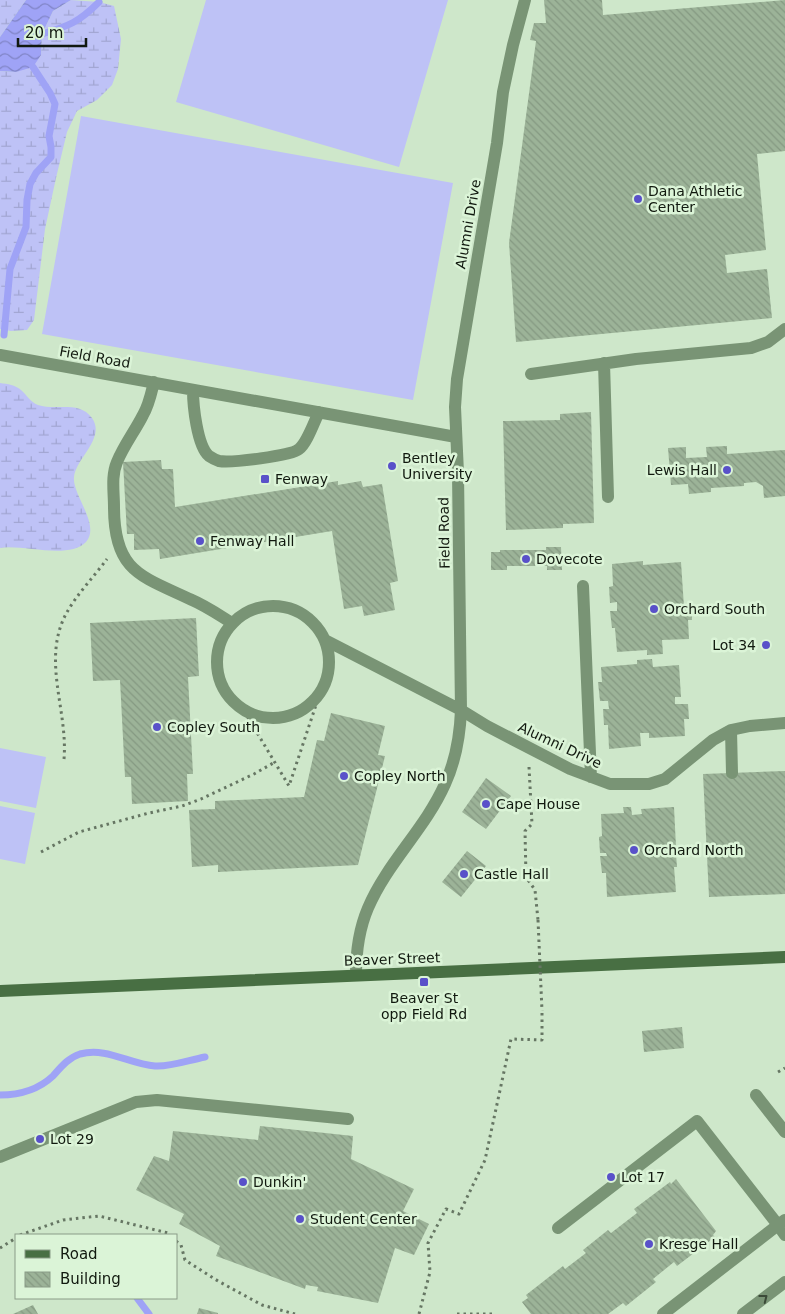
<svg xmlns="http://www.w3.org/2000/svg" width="785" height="1314" viewBox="0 0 785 1314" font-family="'DejaVu Sans',sans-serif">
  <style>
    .grass { fill: #bec2f6 }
    .wetland { fill: url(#wetland-marsh) }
    .water { fill: url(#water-waves) }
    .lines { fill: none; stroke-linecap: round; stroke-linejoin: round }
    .stream { stroke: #9fa3f6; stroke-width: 7 }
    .building { fill: url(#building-back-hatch) }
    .path { stroke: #667663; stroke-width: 3; stroke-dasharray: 2.5 4; stroke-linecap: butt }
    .service { stroke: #799475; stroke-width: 12 }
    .secondary { stroke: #486f43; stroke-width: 12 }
    .path-bridge { stroke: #667663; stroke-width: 3; stroke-dasharray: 2.5 4; stroke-linecap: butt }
    .oneway { stroke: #3b4a38 }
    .poi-dot { fill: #5951c9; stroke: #dbf4d7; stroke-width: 2 }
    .labels { text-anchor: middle; stroke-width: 5; stroke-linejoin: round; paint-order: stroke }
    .poi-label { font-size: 14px; fill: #11190f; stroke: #dbf4d7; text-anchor: start }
    .street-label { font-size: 14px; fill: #11190f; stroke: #dbf4d7 }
  </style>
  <defs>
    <pattern id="wetland-marsh" width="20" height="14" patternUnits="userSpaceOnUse" patternTransform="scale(1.25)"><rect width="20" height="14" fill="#bec2f6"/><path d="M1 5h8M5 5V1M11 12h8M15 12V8" fill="none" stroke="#a2a6d2"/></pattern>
    <pattern id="water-waves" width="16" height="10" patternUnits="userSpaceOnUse" patternTransform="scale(1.25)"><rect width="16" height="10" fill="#9fa3f6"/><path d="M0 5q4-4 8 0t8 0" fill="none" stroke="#8084c6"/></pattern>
    <pattern id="building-back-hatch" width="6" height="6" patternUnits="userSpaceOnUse" patternTransform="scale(1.25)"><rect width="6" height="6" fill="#9cb398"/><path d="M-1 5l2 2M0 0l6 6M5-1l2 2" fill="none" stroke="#859982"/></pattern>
  </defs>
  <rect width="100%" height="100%" fill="#cee7ca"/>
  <!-- grass -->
  <path class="grass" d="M206 0H448L399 167 176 102Z
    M81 116 453 183 413 400 42 334Z
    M0 748 46 757 36 808 0 801Z
    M0 806 35 813 25 864 0 859Z"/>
  <!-- wetland -->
  <path class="wetland" d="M0 0H26L0 37Z
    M71 0 99 2 114 6 121 39 118 69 112 85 97 100 77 111 67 132 56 178 45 229 34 320 27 330 11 331 0 329V71L16 72 41 55 42 34 53 11Z
    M0 383C8 384 15 385 21 390 27 395 30 402 38 405 56 411 79 400 92 418 106 438 76 458 74 477 72 495 101 525 86 542 69 560 22 544 0 548Z"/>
  <!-- water -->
  <path class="water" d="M26 0H71L53 11 42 34 41 55 33 67 16 72 0 71V37Z"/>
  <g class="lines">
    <!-- stream -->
    <path class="stream" d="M42 34C69 26 79 22 99 2
      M4 335 10 269 26 227 27 200 30 184 36 173 51 157V147L49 136 55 104 50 93 33 67
      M0 1095C20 1095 38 1090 53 1076 61 1067 68 1058 80 1054 107 1047 129 1064 155 1066 171 1067 189 1060 205 1057
      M137 1298 149 1314"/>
  </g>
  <!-- building -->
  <path class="building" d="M544 0H602L603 15 785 0V151L757 154 766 250 725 255 727 273 767 269 772 318 516 342 509 243 536 41 530 40 534 23H546Z
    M591 412 594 523 563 524V528L506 530 503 421 560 420V414Z
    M727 446V454L785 450V496L764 498 763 486 756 482 744 483V486L711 488V492L689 494 688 484 671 485 668 448 686 447V458L707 457 706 447Z
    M161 460 162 469H173L175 507 338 481V485L361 481 363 487 382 484 398 581 390 583 395 610 364 616 362 606 344 609 332 531 160 559 159 549 134 550V534H127L123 462Z
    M546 547H561L562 570H547V566H507V570H491V552H500V550H546Z
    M643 561V565L681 562 684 607 691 606 692 620H688L689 639 662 640 663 654 647 655V650L617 652 615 628H612L610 611H617V602L610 603 609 587 613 586 612 564Z
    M196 618 199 676 188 677 193 774H187L188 801 132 804 131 777H125L120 680 93 681 90 623Z
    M652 659 653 667 679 665 681 697H675V704H688L689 719H684L685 736 649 738V733H640L641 746 609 749 608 725H604L603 709H609L608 701H600L598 682H602L601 667 637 664V660Z
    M331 713 385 726 378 755 385 756 358 865 218 872V865L192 867 189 810 215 809V801L304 797 317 740 324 741Z
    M785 771V894L709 897 703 774Z
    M486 778 511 796 486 829 462 812Z
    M623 807H631L632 815 642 814 641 809 674 807 676 847H669L670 855 676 854 677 867H674L676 892 607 897 606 873H602L600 856H607L606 853H600L599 837 602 836 601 814 624 813Z
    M467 851 486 866 461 897 442 882Z
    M682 1027 684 1048 644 1052 642 1031Z
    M260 1126 353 1136 351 1159 414 1189 403 1211 429 1224 414 1255 395 1248 378 1303 317 1291 318 1287 306 1285 305 1289 216 1256 220 1246 179 1224 184 1214 136 1190 154 1156 169 1161 173 1131 258 1140Z
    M676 1179 716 1231 713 1235 715 1237 677 1266 674 1262 653 1279 656 1282 626 1306 623 1303 608 1314H531L522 1302 528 1298 526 1295 563 1266 565 1269 586 1253 583 1250 608 1230 611 1233 637 1213 634 1209 670 1182 671 1184Z
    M33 1305 38 1314H13Z
    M199 1308 218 1313V1314H197Z"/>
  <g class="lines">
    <!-- path -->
    <path class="path" d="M244 711 289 786 320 693
      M64 759C68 712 43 663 64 618 74 597 93 578 107 559
      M529 767 532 824 525 831 526 877 535 890 538 920
      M41 852 79 832 149 813 182 806 201 799 254 774 275 762
      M778 1072 785 1068
      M20 1235 63 1220 99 1216 168 1233 170 1235
      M176 1241 181 1245 185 1260 218 1281 262 1305 295 1314
      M0 1248 16 1238
      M419 1314 430 1272 428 1243 446 1209 459 1214 485 1160 511 1039 542 1040V1011
      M457 1314H496"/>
    <!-- service -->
    <path class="service" d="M0 355 456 437
      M604 363 608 497
      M531 374 636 359 751 348 768 342 785 329
      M154 382C151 394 149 405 143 415 135 431 124 445 117 462 111 476 114 492 114 507 114 572 141 576 192 600 206 606 219 615 232 623
      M193 390C193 405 197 446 209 456 212 458 216 460 219 461 231 463 291 456 299 449 307 443 314 422 319 412
      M583 586 591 777
      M217 662a56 56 0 1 1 112 0a56 56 0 1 1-112 0Z
      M325 640 461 710 487 726 570 769 610 784H649L665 779 713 740 731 730 750 726 785 723
      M731 730 732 773
      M356 975C356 952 359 929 368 908 387 863 425 829 445 784 456 760 460 736 461 710L458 473 455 407 457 379 497 143 503 92 513 45 525 0
      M756 1095 785 1132
      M0 1157 136 1102 157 1100 348 1119
      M558 1228 697 1121 778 1225 785 1220
      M663 1314 778 1225 785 1235
      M743 1314 785 1282"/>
    <!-- secondary -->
    <path class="secondary" d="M0 991 785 957"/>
    <!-- path-bridge -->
    <path class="path-bridge" d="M538 920 542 1011"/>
  </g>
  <!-- one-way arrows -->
  <defs><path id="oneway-chevron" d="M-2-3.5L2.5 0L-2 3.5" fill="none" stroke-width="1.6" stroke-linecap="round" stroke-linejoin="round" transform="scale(1.25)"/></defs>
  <use class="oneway" href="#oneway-chevron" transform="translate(764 1298) rotate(-38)"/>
  <!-- markers -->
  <g class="poi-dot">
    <circle cx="638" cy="199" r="5"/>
    <circle cx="392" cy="466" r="5"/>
    <circle cx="727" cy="470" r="5"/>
    <rect x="260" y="474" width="10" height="10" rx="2.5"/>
    <circle cx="200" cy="541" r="5"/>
    <circle cx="526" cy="559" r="5"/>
    <circle cx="654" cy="609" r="5"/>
    <circle cx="766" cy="645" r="5"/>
    <circle cx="157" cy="727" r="5"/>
    <circle cx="344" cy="776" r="5"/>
    <circle cx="486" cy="804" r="5"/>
    <circle cx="634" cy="850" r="5"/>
    <circle cx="464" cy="874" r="5"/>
    <rect x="419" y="977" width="10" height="10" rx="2.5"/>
    <circle cx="40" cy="1139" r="5"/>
    <circle cx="611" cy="1177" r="5"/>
    <circle cx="243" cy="1182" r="5"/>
    <circle cx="300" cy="1219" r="5"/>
    <circle cx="649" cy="1244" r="5"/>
  </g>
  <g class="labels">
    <!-- poi labels -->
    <g class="poi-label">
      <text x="648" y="196">Dana Athletic<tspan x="648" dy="16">Center</tspan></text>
      <text x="402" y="463">Bentley<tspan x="402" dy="16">University</tspan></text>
      <text x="717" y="475" text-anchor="end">Lewis Hall</text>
      <text x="275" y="484">Fenway</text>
      <text x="210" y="546">Fenway Hall</text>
      <text x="536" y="564">Dovecote</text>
      <text x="664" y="614">Orchard South</text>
      <text x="756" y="650" text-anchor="end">Lot 34</text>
      <text x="167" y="732">Copley South</text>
      <text x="354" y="781">Copley North</text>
      <text x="496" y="809">Cape House</text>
      <text x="644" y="855">Orchard North</text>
      <text x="474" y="879">Castle Hall</text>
      <text x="424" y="1003" text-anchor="middle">Beaver St<tspan x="424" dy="16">opp Field Rd</tspan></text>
      <text x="50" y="1144">Lot 29</text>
      <text x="621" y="1182">Lot 17</text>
      <text x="253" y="1187">Dunkin'</text>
      <text x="310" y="1224">Student Center</text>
      <text x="659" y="1249">Kresge Hall</text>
    </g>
    <!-- street labels -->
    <g class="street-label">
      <text transform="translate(468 224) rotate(-80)" y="5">Alumni Drive</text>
      <text transform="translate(95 357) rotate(10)" y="5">Field Road</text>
      <text transform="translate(444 533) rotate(-91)" y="5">Field Road</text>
      <text transform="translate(560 745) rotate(25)" y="5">Alumni Drive</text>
      <text transform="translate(392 959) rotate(-2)" y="5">Beaver Street</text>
    </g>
  </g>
  <!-- legend -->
  <rect x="15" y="1234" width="162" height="65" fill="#dbf4d7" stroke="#8a9c87"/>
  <rect x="25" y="1250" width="25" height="8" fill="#486f43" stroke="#8a9c87"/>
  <text x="60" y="1259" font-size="15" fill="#11190f">Road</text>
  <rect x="25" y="1272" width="25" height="15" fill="url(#building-back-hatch)" stroke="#8a9c87"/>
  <text x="60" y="1284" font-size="15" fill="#11190f">Building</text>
  <!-- scale -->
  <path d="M18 38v8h68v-8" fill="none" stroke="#11190f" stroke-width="2.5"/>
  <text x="25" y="38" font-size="15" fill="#11190f" stroke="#dbf4d7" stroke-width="4" paint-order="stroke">20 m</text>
</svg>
